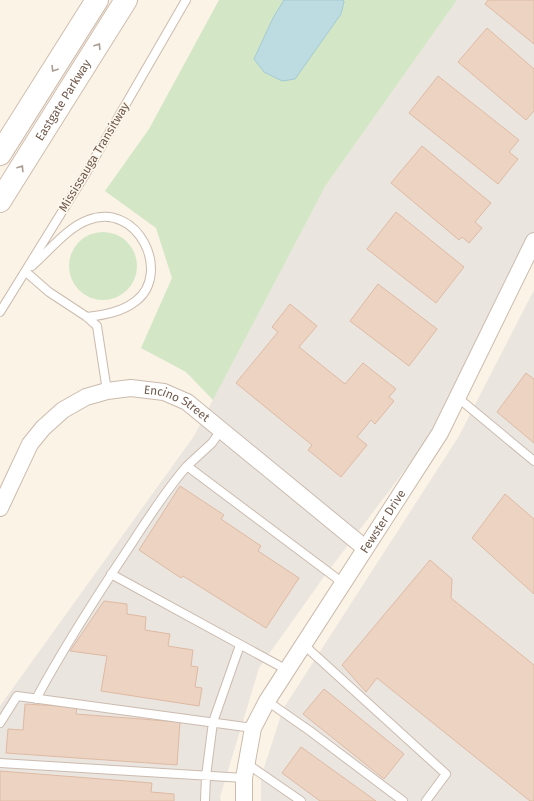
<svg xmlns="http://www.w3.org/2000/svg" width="534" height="801" viewBox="0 0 534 801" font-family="'Fira Sans',sans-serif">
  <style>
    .industrial { fill: #ebe5e0 }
    .green { fill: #d3e6c6 }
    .water { fill: #bddce2; stroke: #a4cad3 }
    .building { fill: #edd3c1; stroke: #debaa3 }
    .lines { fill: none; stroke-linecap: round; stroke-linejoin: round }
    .service-casing { stroke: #cbbbae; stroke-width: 10 }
    .minor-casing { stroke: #cbbbae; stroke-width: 18 }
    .secondary-casing { stroke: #cfbdae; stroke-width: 24 }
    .service { stroke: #fff; stroke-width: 8 }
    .minor { stroke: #fff; stroke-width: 16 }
    .secondary { stroke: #fff; stroke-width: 22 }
    .oneway { stroke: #aa9d94 }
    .labels { text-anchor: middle; stroke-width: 3.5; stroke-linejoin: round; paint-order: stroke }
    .street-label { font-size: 12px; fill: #715b4d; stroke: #fdf7ec }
  </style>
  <rect width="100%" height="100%" fill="#faf3e6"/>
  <!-- industrial -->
  <path class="industrial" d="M457 0H534V233L505 280 427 441 326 574 259 668 220 797 221 801H0V706L194 436 326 185Z
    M534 290V801H261V777L283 709 459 436Z"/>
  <!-- green -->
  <path class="green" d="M219 0H457L326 185 213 400 186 372 141 348 172 278 156 228 105 191 149 129Z
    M69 266a34 34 0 1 1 68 0a34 34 0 1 1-68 0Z"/>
  <!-- water -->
  <path class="water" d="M284 0H343L344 2 341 14 295 79 282 81 264 72 254 59 273 18Z"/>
  <!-- building -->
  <path class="building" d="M488 0H534V44L485 4Z
    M487 28 534 69V111L526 120 458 62Z
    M438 76 519 140 509 152 518 159 498 184 409 113Z
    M422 146 491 203 475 222 482 228 469 243 462 237 459 240 391 183Z
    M396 212 464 267 436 303 367 249Z
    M378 284 437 329 409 366 350 321Z
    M290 304 317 326 299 347 345 384 363 363 396 389 389 397 394 401 375 424 371 420 357 437 367 445 341 477 308 450 312 445 236 383 278 332 272 327Z
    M526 373 534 379V443L497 412Z
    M180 486 224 515 221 519 261 546 258 551 299 578 266 628 183 576 181 578 139 550Z
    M505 494 534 519V594L472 538Z
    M430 560 452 579 451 598 534 665V801H530L377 678 366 692 342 665Z
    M104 601 127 604V614L146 617 145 630 170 634 168 646 193 650 191 666 198 667 195 687 202 688 199 706 101 691 107 656 70 651Z
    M324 689 404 754 384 779 303 714Z
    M25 704 77 707 76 714 180 722 177 765 6 753 8 729 23 730Z
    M301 747 376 801H320L282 773Z
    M0 771 152 783 151 792 174 794V801H0Z"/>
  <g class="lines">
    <!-- service casing -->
    <g class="service-casing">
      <path id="service" d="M32 266C48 252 68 227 88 220 138 201 172 273 136 301 122 312 104 315 87 317
        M26 272 49 292 87 317 97 326 107 391
        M0 312 86 173 186 0
        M457 397 534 461
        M221 430 212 443 187 466 343 583
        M111 574 287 670
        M304 645 446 774 426 801
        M36 699C65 645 98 594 132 543 149 517 166 490 187 466
        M267 701 310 731 403 801
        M0 723 17 696 253 728
        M0 763 244 778
        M246 763 301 801
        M205 801 206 776 213 722 240 645"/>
    </g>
    <!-- minor casing -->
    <g class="minor-casing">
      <g id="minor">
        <path id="s1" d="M0 508 30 444 43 428 63 410 86 397 107 391 131 388 164 392 187 402 365 548"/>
        <path id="s2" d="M244 801V778L253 728 267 701 440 433 534 241"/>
      </g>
    </g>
    <!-- secondary casing -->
    <g class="secondary-casing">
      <g id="secondary">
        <path d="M0 154 97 0"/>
        <path id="s3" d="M0 201 126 0"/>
      </g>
    </g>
    <!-- service -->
    <use href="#service" class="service"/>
    <!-- minor -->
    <use href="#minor" class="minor"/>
    <!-- secondary -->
    <use href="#secondary" class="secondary"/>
  </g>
  <!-- one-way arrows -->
  <defs><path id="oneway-chevron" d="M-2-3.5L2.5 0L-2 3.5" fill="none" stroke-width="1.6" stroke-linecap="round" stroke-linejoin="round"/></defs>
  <g class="oneway">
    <use href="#oneway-chevron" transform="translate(98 46) rotate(-58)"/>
    <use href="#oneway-chevron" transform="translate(54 69) rotate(122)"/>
    <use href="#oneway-chevron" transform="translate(21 168) rotate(-57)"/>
  </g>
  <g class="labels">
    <!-- street labels -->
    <g class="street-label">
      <text dy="4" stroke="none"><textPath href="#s3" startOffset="119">Eastgate Parkway</textPath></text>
      <text transform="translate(94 157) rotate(-59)" y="4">Mississauga Transitway</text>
      <text dy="4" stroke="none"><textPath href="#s1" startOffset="240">Encino Street</textPath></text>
      <text dy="4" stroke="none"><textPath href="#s2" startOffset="318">Fewster Drive</textPath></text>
    </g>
  </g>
</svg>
